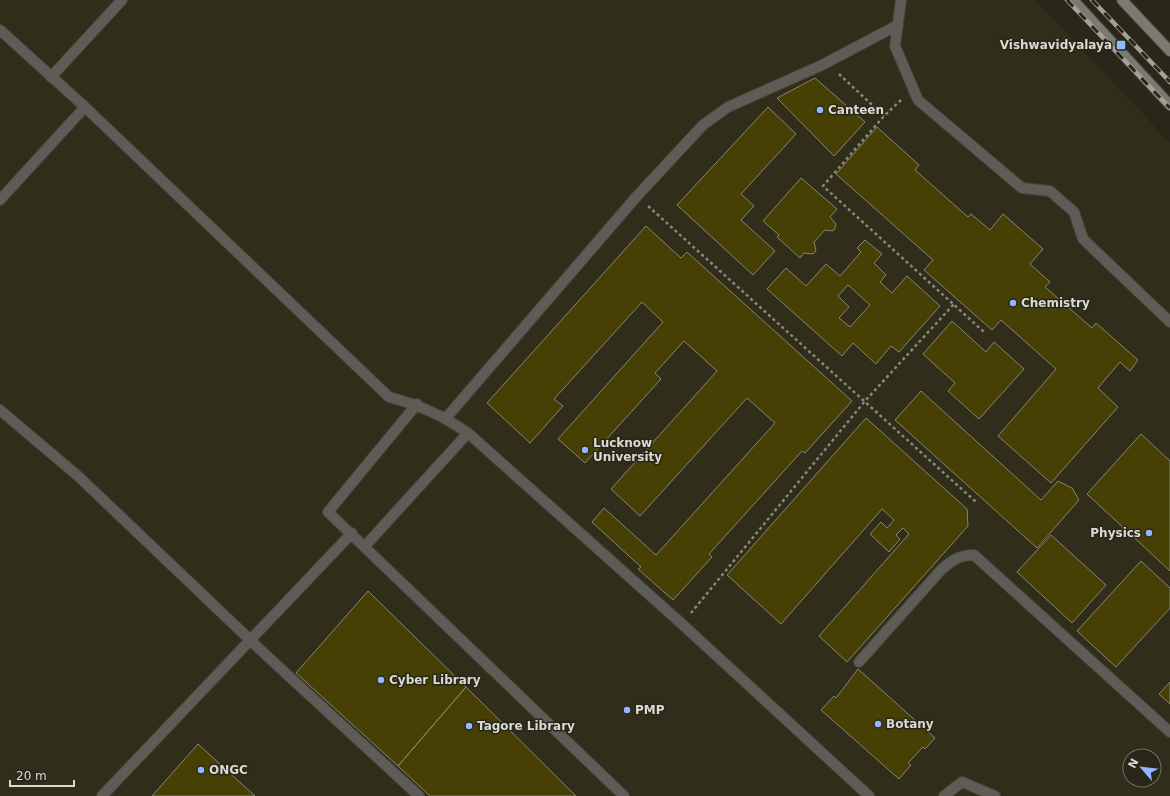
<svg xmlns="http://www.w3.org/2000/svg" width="1170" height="796" viewBox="0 0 1170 796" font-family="'DejaVu Sans',sans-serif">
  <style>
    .built { fill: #302e1a; fill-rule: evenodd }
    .building { fill: #474005; stroke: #878576; fill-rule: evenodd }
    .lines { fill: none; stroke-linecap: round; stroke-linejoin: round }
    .lane-casing { stroke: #454437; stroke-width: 12 }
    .secondary-casing { stroke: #454437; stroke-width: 12 }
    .path { stroke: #89887d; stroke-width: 2.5; stroke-dasharray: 3 3; stroke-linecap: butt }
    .lane { stroke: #5d5c56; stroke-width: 10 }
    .secondary { stroke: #7b7a70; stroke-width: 10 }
    .rail-casing { stroke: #a2a197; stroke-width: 4.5 }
    .rail { stroke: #29271a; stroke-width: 3; stroke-dasharray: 9; stroke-linecap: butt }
    .poi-dot { fill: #91b8fd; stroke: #29271a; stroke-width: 1.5 }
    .labels { text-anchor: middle; stroke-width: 3; stroke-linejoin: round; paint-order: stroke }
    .poi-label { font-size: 12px; font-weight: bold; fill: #dbdad1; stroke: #29271a; text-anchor: start }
  </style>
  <rect width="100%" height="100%" fill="#29271a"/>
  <!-- built -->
  <path class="built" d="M0 0H1036L1170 143V796H0ZM1130 756H1154V780H1130Z"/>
  <!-- building -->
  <path class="building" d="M815 78 865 122 834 156 777 98Z
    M768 107 796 134 741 194 754 206 741 220 775 251 753 275 677 205Z
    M877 127 919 165 915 170 968 217 971 214 990 230 1003 214 1043 249 1030 264 1050 282 1045 287 1092 328 1096 323 1138 360 1130 371 1120 362 1098 388 1118 407 1051 483 998 436 1056 369 1001 320 992 330 924 270 933 260 836 174Z
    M801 178 837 209 830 217 836 224 835 228 833 231 825 230 814 242 816 251 813 254 804 253 800 258 777 237 779 235 763 221Z
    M646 226 681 258 687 252 852 401 805 453 802 451 709 554 712 557 673 600 638 569 641 567 592 522 604 508 656 555 775 423 747 398 640 516 611 489 717 371 684 341 655 373 661 379 585 463 558 439 663 322 642 302 554 399 563 406 530 443 487 403Z
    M865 240 882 254 874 263 886 275 880 282 892 293 907 276 940 306 899 352 891 346 876 364 853 343 842 356 767 289 786 268 806 286 826 264 840 276 861 252 857 248ZM848 285 870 305 850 327 839 318 849 307 838 296Z
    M952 321 986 352 994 342 1024 369 979 419 948 391 955 383 923 354Z
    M921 391 1041 500 1058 481 1072 488 1079 500 1037 548 895 420Z
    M866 418 967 509 968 526 847 662 819 636 909 534 903 528 896 535 900 539 889 552 870 534 881 522 887 528 894 520 882 509 781 624 727 575Z
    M1141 434 1170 461V571L1087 494Z
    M1051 535 1106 585 1072 623 1017 572Z
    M1141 561 1170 588V608L1116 667 1077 631Z
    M368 591 466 687 398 766 296 673Z
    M858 669 935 738 925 749 923 747 908 763 911 765 899 779 821 710 834 696 836 698Z
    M1170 682V704L1159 694Z
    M466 687 576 796H430L398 766Z
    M198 744 255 796H152Z"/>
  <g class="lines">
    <!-- lane casing -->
    <g class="lane-casing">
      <path id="lane" d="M901 0 895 46 918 100 1022 188 1050 191 1074 212 1083 239 1170 322
        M0 30 85 107 389 397C419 405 442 415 468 433L682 624 869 796
        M51 77 122 0
        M0 200 85 107
        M417 404 328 512 624 796
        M0 410 78 476 267 656 419 796
        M446 418 637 196 703 125 728 107 820 66 898 25
        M365 546 468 433
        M859 662 941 570C952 560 960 555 974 555L1170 732
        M102 796 352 533
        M944 796 962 782 995 796"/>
    </g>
    <!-- secondary casing -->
    <g class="secondary-casing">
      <path id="secondary" d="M1073 0 1170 105
        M1122 0 1170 51"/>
    </g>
    <!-- path -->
    <path class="path" d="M839 74 884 116
      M901 100 884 116 823 186 984 332
      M648 206 976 502
      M691 613 865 401 954 304"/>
    <!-- lane -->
    <use href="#lane" class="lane"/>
    <!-- secondary -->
    <use href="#secondary" class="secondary"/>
    <!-- rail casing -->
    <g class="rail-casing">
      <path id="rail" d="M1067 0 1170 108
        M1092 0 1170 82"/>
    </g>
    <!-- rail -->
    <use href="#rail" class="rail"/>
  </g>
  <!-- markers -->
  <g class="poi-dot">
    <rect x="1116" y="40" width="10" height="10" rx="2"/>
    <circle cx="820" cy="110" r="4"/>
    <circle cx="1013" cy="303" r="4"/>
    <circle cx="585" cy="450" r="4"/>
    <circle cx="1149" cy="533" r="4"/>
    <circle cx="381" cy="680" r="4"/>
    <circle cx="627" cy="710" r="4"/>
    <circle cx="878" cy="724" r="4"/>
    <circle cx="469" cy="726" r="4"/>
    <circle cx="201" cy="770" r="4"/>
  </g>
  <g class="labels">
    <!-- poi labels -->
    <g class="poi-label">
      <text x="1112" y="49" text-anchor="end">Vishwavidyalaya</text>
      <text x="828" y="114">Canteen</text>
      <text x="1021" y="307">Chemistry</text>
      <text x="593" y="447">Lucknow<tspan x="593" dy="14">University</tspan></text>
      <text x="1141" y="537" text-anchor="end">Physics</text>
      <text x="389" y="684">Cyber Library</text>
      <text x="635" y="714">PMP</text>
      <text x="886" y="728">Botany</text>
      <text x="477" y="730">Tagore Library</text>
      <text x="209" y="774">ONGC</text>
    </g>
  </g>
  <!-- north arrow -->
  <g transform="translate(1142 768) rotate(298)"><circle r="19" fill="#29271a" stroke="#706f63"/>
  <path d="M0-3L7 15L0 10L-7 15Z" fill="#91b8fd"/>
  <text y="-6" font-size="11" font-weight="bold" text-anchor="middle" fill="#dbdad1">N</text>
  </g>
  <!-- scale -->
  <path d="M10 780v6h64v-6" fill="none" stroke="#dbdad1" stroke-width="2"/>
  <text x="16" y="780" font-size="12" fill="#dbdad1" stroke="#29271a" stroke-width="3" paint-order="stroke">20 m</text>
</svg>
